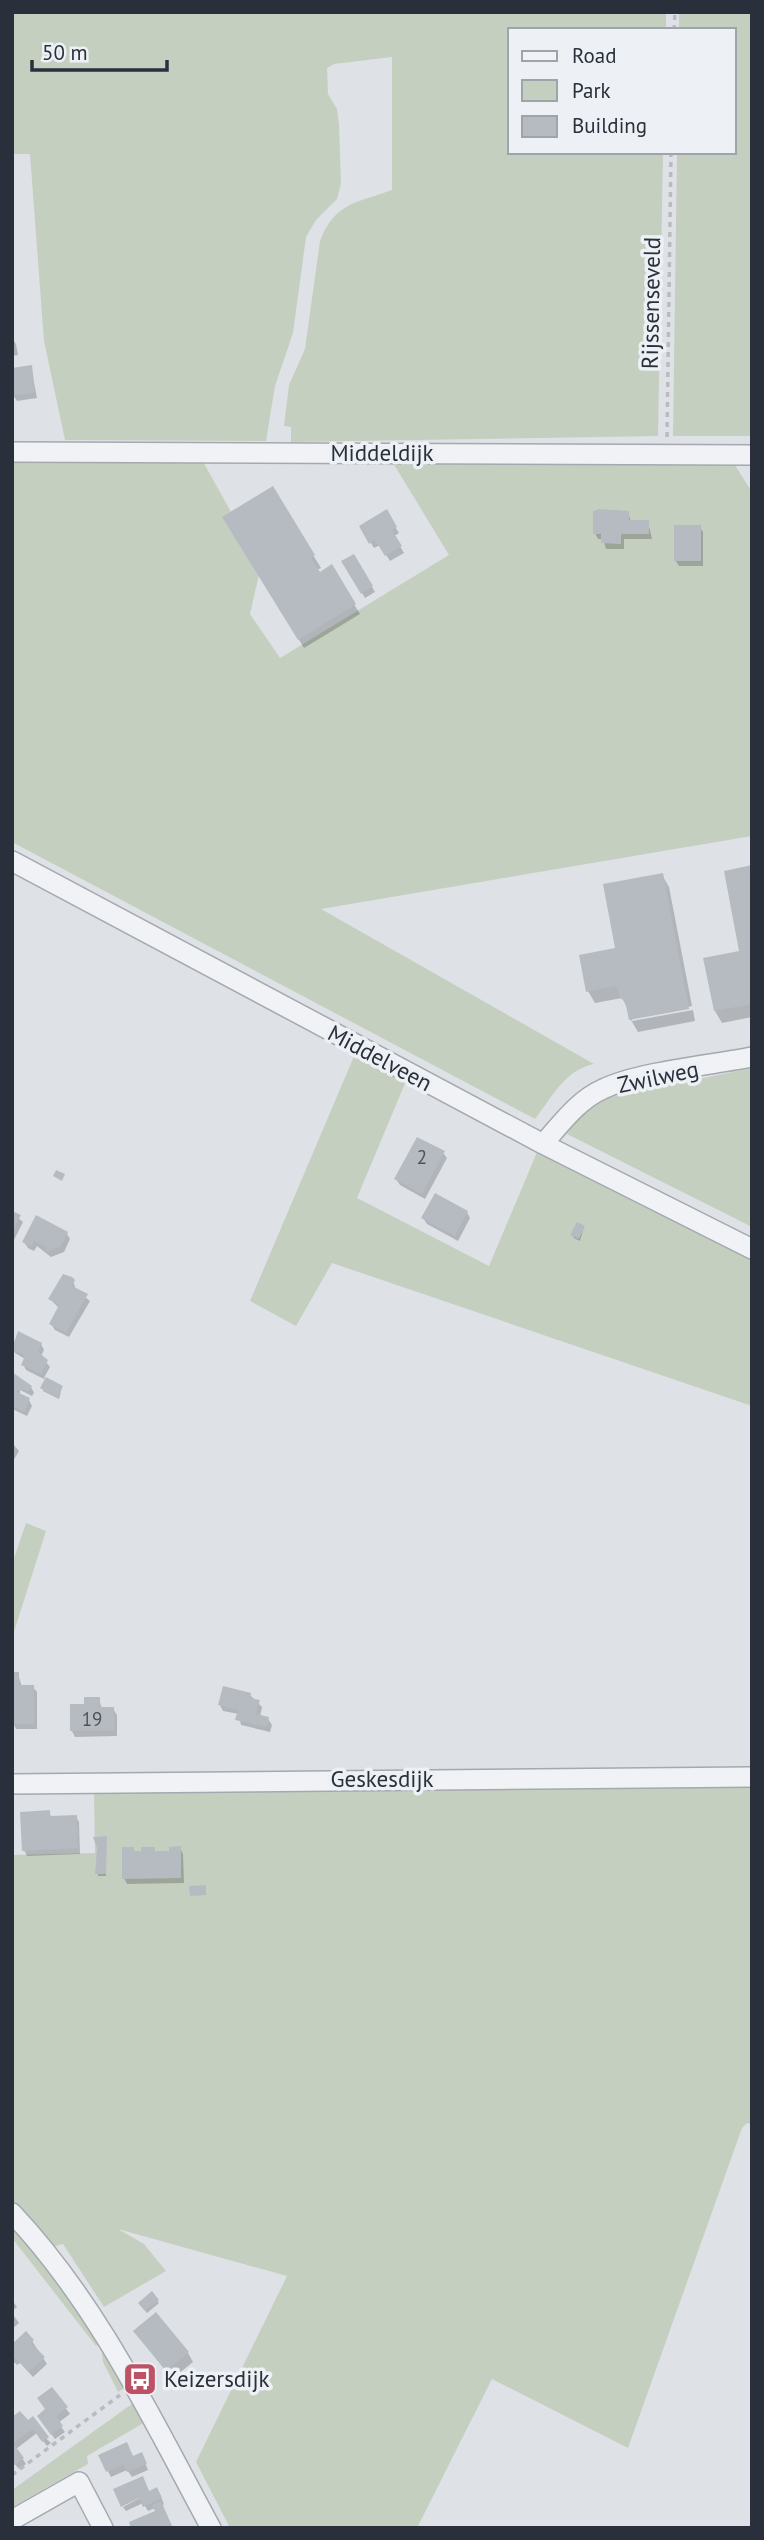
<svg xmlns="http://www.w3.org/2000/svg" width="764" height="2540" viewBox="0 0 764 2540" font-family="'PT Sans',sans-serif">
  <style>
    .green { fill: #c5cfc0 }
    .shadow { fill: #0003 }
    .building { fill: #b6bbc2 }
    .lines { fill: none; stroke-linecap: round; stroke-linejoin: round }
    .minor-casing { stroke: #a4a9af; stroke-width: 22 }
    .path { stroke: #b8bcc1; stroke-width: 3.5; stroke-dasharray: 5 5; stroke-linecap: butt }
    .minor { stroke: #f0f2f5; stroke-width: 19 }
    .labels { text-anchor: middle; stroke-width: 7; stroke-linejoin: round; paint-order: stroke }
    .number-label { font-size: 19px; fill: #4c535d }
    .street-label { font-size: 23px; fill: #29303b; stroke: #edf0f4 }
    .poi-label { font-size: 23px; fill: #29303b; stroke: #edf0f4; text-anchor: start }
  </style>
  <rect width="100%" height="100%" fill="#dee2e6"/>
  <!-- green -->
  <path class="green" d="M12 12H666V30H510V152H663L658 436 291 442V427L284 426 289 385 305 349 320 241C335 202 357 203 392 190V57L334 64 327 68 328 94 337 109 339 125 341 183 337 199 316 220 306 237 293 333 275 386 266 441 65 440 44 341 30 154H12Z
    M679 12H752V436H673L677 152H734V30H679Z
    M201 458 261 566 250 614 280 658 449 555 390 458 731 459 752 492V836L321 909 594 1064C565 1070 553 1096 535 1119L12 842V459Z
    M355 1054 406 1081 357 1198 489 1266 538 1150 752 1260V1406L332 1263 296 1326 250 1301Z
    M752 1068V1227L567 1134 586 1107 596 1100Z
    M26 1523 46 1531 12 1638V1564Z
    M752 1777V2124L747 2123 742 2128 628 2448 492 2379 417 2528H230L196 2462 287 2276 118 2229 144 2244 166 2271 104 2307 63 2244 49 2248 12 2208V1855L95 1853 94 1793H221L222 1786Z
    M12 2225 102 2341 96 2346 12 2238Z
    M107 2349 129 2385 118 2392 103 2362 102 2352Z
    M136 2401 147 2421 87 2456 88 2464 12 2507V2490Z"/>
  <!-- shadow -->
  <path class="shadow" d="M12 338 16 344 18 355 12 356Z
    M31 367 37 398 17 401 13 395Z
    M272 488 321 568 317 570 319 574 331 567 360 614 304 648 231 530Z
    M386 512 399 533 394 536 404 553 390 561 380 545 374 548 361 527Z
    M628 512 631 522H648L652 539H624V549H606L603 539H598L595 533Z
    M700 527 703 532V566H679L675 560Z
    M353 556 375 592 365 598 344 562Z
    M752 867V1017L722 1023 715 1011 705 959 741 952Z
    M662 875 669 887 692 1006 632 1018V1021L693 1010 695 1021 638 1032 631 1020 629 1011 622 998 595 1003 588 991 617 950Z
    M443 1153 447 1158 425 1199 400 1185 396 1179Z
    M467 1212 470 1218 458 1241 427 1224 423 1218Z
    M12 1213 23 1222 12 1244Z
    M584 1227 580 1241 574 1238 572 1235Z
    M67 1234 70 1239 64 1252 51 1257 37 1246 34 1251 28 1248 24 1242Z
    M73 1281 76 1290 90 1301 69 1337 55 1330 51 1324 59 1308 50 1299Z
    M19 1333 41 1344 44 1350 41 1356 50 1367 44 1378 62 1387 59 1399 43 1391 46 1380 26 1370 23 1364 25 1359 15 1353 12 1346Z
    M12 1376 31 1387 34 1393 32 1396 20 1390V1396L29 1400 32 1406 27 1416 12 1409Z
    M12 1443 19 1451 12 1463Z
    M18 1674 22 1687H33L37 1692V1729H16L13 1723Z
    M250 1695 262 1707 260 1717 268 1719 272 1725 270 1732 241 1725 239 1714 223 1711 220 1705Z
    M99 1699 102 1709H113L117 1715V1736L75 1737 72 1731Z
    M49 1812 52 1818 76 1817 79 1822 80 1854 27 1856 24 1850Z
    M106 1838V1876H98V1848Z
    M180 1848 183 1854 184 1883 127 1884 124 1878 133 1849 135 1853 154 1849 156 1853H170Z
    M152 2294 159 2303 147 2313 140 2303Z
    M12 2300 17 2307 12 2311Z
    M12 2313 19 2323 12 2329Z
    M135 2331 188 2353 193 2362 172 2379Z
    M32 2341 47 2364 33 2377 20 2363 17 2365 12 2360Z
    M52 2390 70 2414 58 2423 65 2432 55 2439 42 2422Z
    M20 2413 51 2443 47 2446 37 2433 16 2449 26 2464 19 2469 12 2461V2419Z
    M100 2456 144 2460 148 2470 132 2477 127 2470 111 2477Z
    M149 2493 160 2495 164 2504 157 2511 155 2508 148 2511 143 2503 126 2511 123 2507Z"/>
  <!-- building -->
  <path class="building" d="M32 365 35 393 12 395V368Z
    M273 486 315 555 311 558 320 572 332 564 356 604 298 640 222 517Z
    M387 509 397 527 392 530 402 546 385 556 375 540 369 544 359 526Z
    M600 509 629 511V520H649V534H621V544L601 543V534H593V511Z
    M674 525H701V561H674Z
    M354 554 373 586 361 594 341 561Z
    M752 865V1004L714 1011 703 958 739 951 724 871Z
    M663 873 689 1009 629 1020 625 1001 620 998 617 986 586 992 579 955 615 948 603 884Z
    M417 1137 445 1151 422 1194 394 1179Z
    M56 1170 65 1174 62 1181 53 1176Z
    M435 1193 468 1211 455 1236 421 1218Z
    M12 1211 21 1215 12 1232Z
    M36 1215 68 1232 61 1246 47 1252 45 1246 34 1241 31 1247 22 1242Z
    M577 1222 585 1226 579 1239 570 1235Z
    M63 1274 72 1277 75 1280 72 1286 88 1294 66 1333 49 1324 59 1305 48 1299Z
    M18 1331 42 1343 38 1352 48 1360 41 1374 21 1365 25 1356 12 1349Z
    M12 1372 32 1386 29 1391 19 1389 17 1392 30 1398 24 1412 12 1406Z
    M46 1377 63 1386 57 1398 40 1388Z
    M12 1672H19V1685H34L35 1724H12Z
    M223 1686 251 1693 250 1698 260 1700 256 1714 269 1717 267 1727 235 1720 238 1710 218 1705Z
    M84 1697H100V1707H114L115 1731H70V1704H84Z
    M50 1810V1816L77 1815 78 1848 22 1851 20 1812Z
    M107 1836 106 1874H95L97 1848 93 1837Z
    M181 1846V1878L122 1879V1847H134V1851H141V1847H155V1851H169V1847Z
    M206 1885V1895L190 1896 189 1886Z
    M152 2291 159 2300 145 2311 138 2303Z
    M156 2312 189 2352 166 2371 133 2331Z
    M26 2331 34 2340 31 2343 45 2357 29 2372 16 2358 12 2361V2344Z
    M52 2387 68 2407 56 2416 63 2426 51 2435 37 2416 45 2409 37 2398Z
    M20 2411 28 2420 33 2416 49 2437 42 2442 33 2429 13 2443 24 2458 14 2465 12 2462V2417Z
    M127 2442 133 2456 142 2452 147 2464 127 2472 123 2465 106 2472 98 2455Z
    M143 2476 149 2491 157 2487 162 2498 143 2507 139 2498 121 2507 113 2489Z
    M161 2501 173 2528H131L129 2522 155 2511 152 2505Z"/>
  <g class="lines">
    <!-- minor casing -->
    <g class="minor-casing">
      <path id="minor" d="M12 452 752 455
        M12 861 543 1144 752 1249
        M543 1144C561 1124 578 1100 603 1089 638 1072 711 1065 752 1057
        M12 1784 752 1777
        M12 2213C98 2304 152 2419 211 2528
        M12 2520 79 2482 103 2528"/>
    </g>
    <!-- path -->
    <path class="path" d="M674 30 675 12
      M667 437 671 152
      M12 2475 120 2395"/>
    <!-- minor -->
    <use href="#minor" class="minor"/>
  </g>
  <!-- icons -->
  <defs>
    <g id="bus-square" transform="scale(1.75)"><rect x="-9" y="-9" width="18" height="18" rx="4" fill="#bd5166" stroke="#edf0f4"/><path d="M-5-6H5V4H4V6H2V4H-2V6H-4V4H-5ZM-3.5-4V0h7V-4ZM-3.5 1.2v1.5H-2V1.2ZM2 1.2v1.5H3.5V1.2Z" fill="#fff"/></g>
  </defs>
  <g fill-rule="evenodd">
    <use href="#bus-square" x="140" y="2379"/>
  </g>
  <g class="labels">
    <!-- number labels -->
    <g class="number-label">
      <text x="422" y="1164">2</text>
      <text x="92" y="1726">19</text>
    </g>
    <!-- street labels -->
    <g class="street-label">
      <text transform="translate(651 303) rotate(-89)" y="8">Rijssenseveld</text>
      <text x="382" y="461">Middeldijk</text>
      <text transform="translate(380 1058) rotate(28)" y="8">Middelveen</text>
      <text transform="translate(658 1077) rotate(-12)" y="8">Zwilweg</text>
      <text x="382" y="1787">Geskesdijk</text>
    </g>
    <!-- poi labels -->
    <g class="poi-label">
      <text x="164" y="2387">Keizersdijk</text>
    </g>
  </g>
  <!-- border -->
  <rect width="764" height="2540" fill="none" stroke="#29303b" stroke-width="28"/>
  <!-- legend -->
  <rect x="508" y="28" width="228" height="126" fill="#edf0f4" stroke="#9fa3aa" stroke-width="2"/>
  <rect x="522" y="51" width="35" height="10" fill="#f0f2f5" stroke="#9fa3aa" stroke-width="2"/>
  <text x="572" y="63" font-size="21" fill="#29303b">Road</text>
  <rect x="522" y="80" width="35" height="21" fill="#c5cfc0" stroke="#9fa3aa" stroke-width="2"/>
  <text x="572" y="98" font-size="21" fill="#29303b">Park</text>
  <rect x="522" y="116" width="35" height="21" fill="#b6bbc2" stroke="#9fa3aa" stroke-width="2"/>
  <text x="572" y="133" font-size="21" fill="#29303b">Building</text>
  <!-- scale -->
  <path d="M32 60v10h135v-10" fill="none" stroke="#29303b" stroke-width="3.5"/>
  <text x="42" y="60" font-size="21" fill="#29303b" stroke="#edf0f4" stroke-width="5" paint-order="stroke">50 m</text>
</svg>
